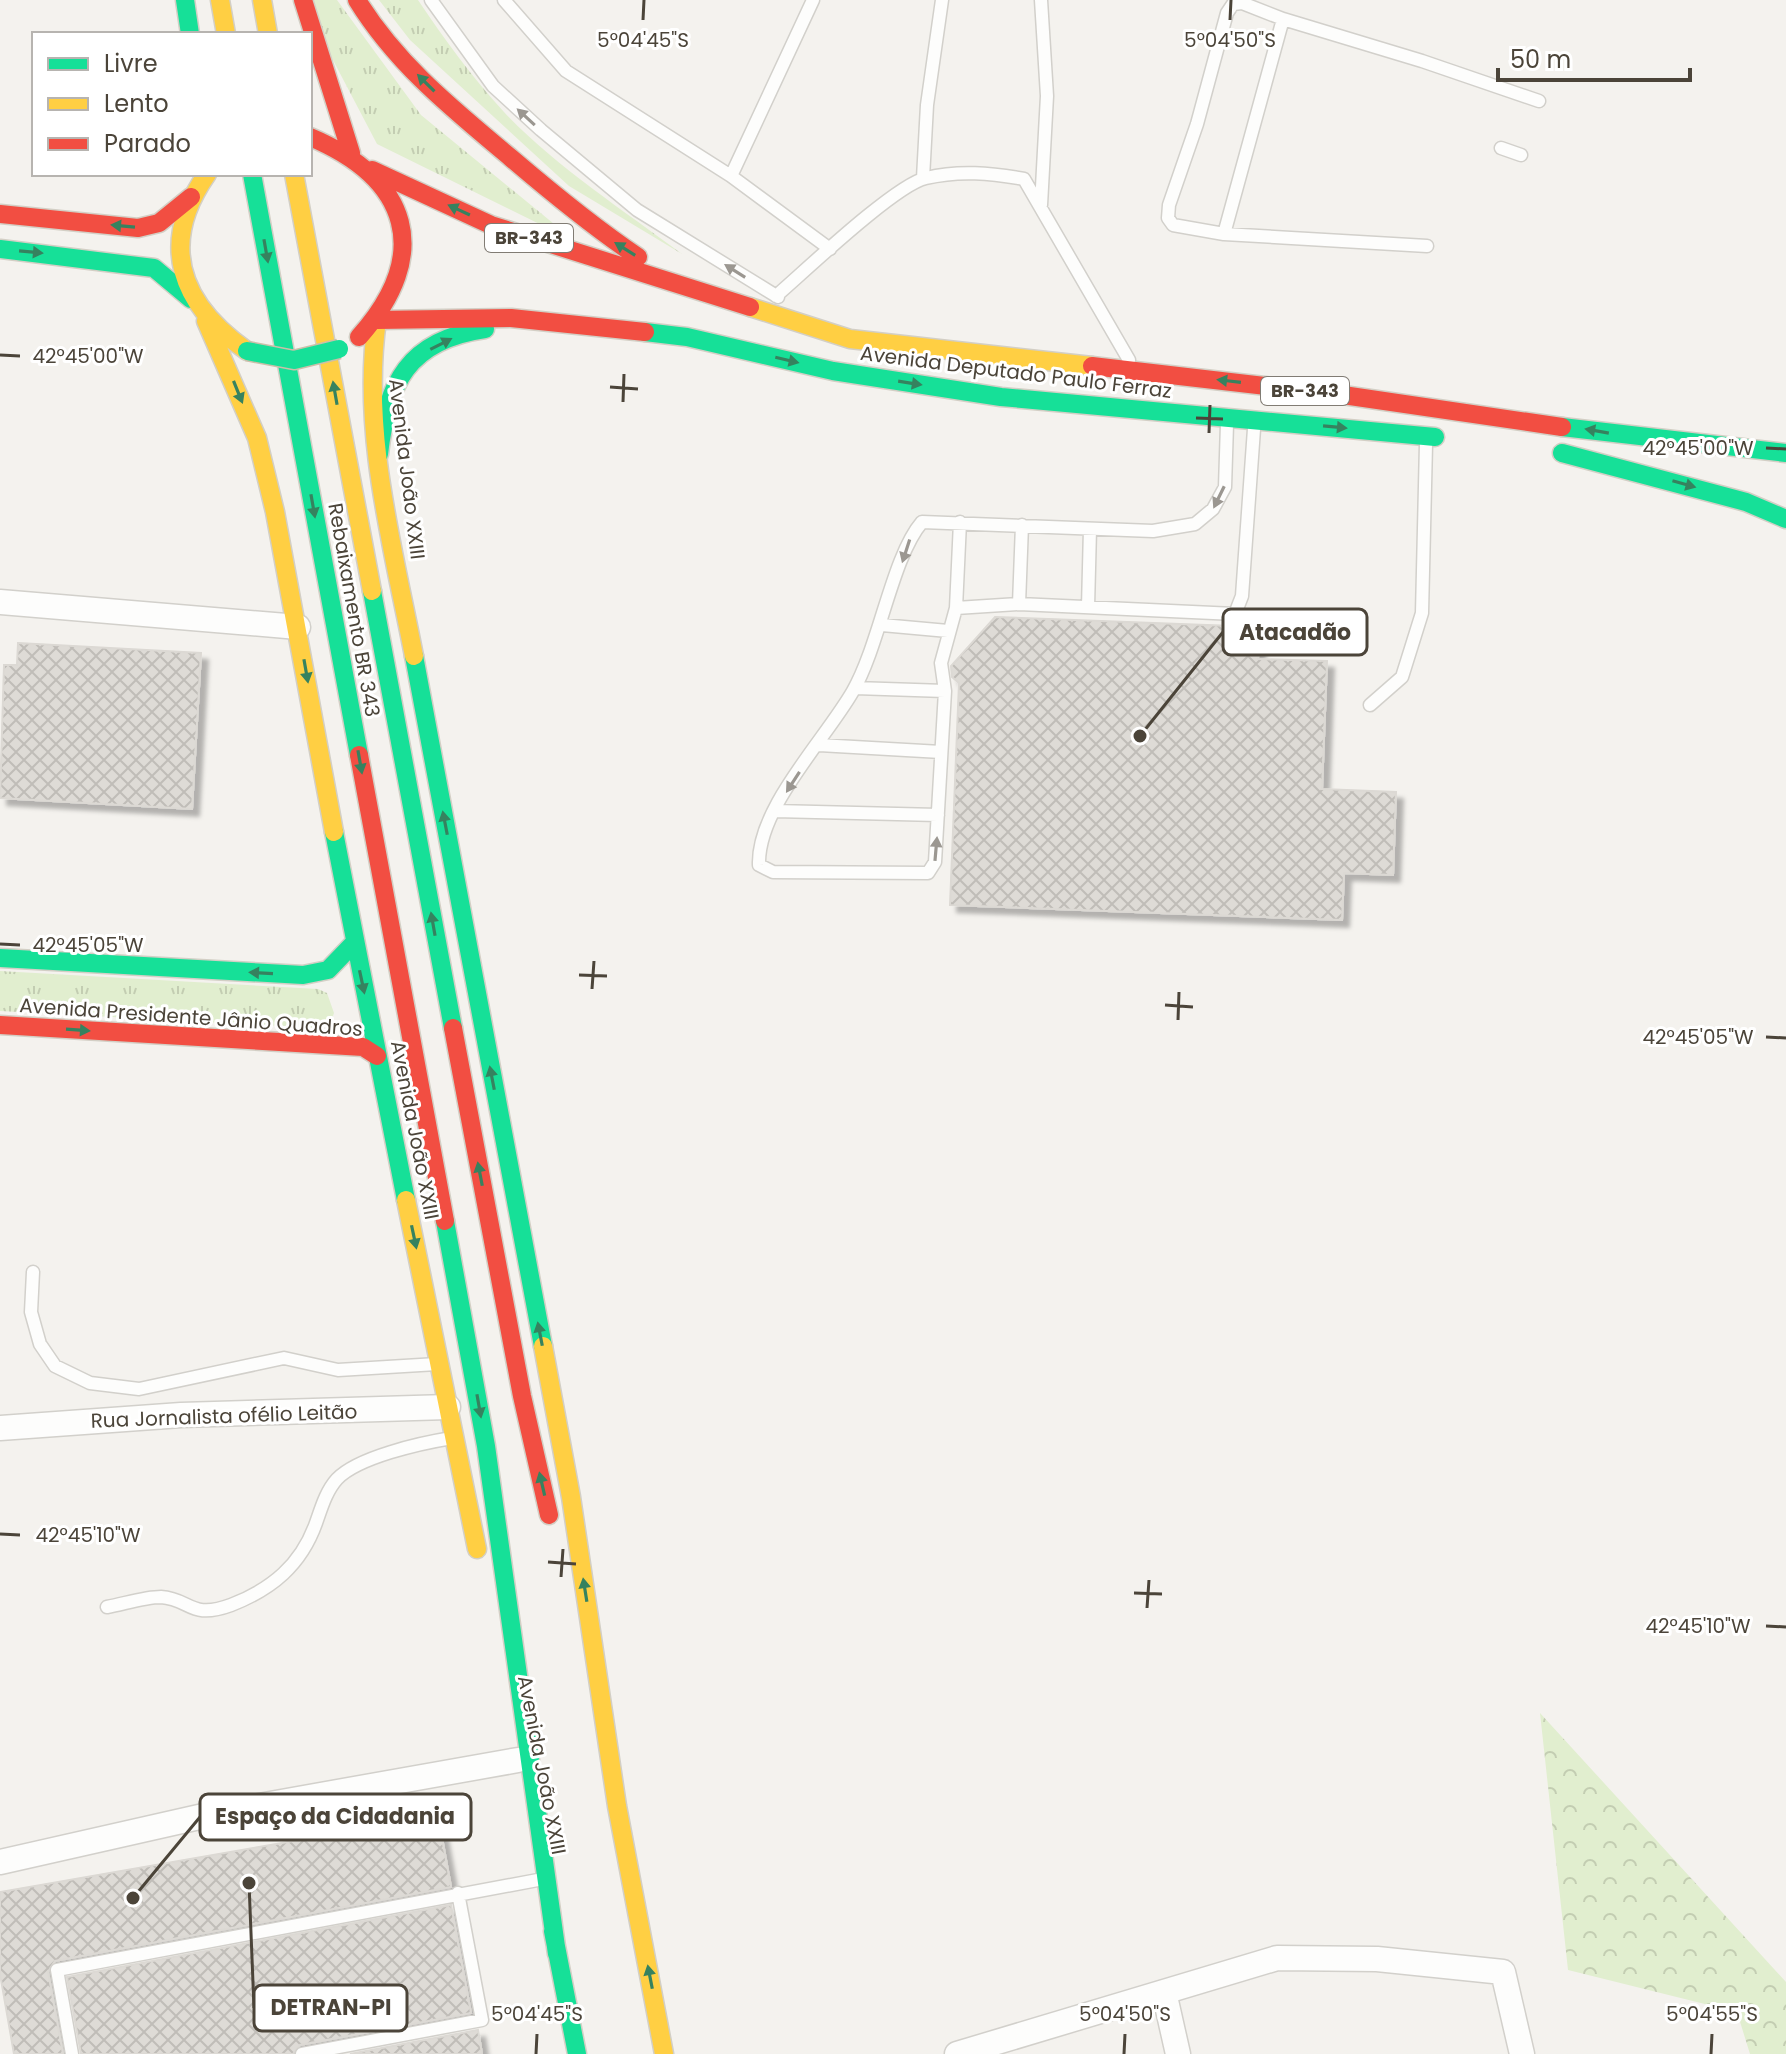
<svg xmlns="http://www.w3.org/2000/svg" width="1786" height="2054" viewBox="0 0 1786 2054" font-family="Poppins,sans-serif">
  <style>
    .grass { fill: url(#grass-tufts) }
    .forest { fill: url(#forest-crowns) }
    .building { fill: url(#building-cross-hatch); stroke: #dcd9d4; stroke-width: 2; filter: url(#shadow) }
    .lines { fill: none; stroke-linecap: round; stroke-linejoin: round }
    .lane-casing { stroke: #d2d0cb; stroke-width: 15 }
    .street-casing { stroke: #d2d0cb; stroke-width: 27 }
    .fast-casing { stroke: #d3cfc5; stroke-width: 21 }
    .slow-casing { stroke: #d3cfc5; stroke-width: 21 }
    .jam-casing { stroke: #d3cfc5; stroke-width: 21 }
    .lane { stroke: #fdfdfc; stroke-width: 12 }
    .street { stroke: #fdfdfc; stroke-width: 24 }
    .fast { stroke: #16e098; stroke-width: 18 }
    .slow { stroke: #ffcf43; stroke-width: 18 }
    .jam { stroke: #f24e42; stroke-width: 18 }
    .fast-bridge-casing { stroke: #ccbfa9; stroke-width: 21; stroke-linecap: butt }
    .fast-bridge { stroke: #16e098; stroke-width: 18 }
    .oneway { fill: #36825f }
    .oneway2 { fill: #9b9791 }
    .ticks { fill: none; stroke: #4b4439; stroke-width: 3 }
    .labels { text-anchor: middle; stroke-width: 6; stroke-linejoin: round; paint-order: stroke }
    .shield { fill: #fff; stroke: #817c74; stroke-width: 2 }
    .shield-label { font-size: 18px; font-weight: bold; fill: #4b4439 }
    .street-label { font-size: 20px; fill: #4b4439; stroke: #fff }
    .ticks-label { font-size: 20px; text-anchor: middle; fill: #4b4439; stroke: #fff; stroke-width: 6; stroke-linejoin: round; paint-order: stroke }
    .leader { fill: none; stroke: #4b4439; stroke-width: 3 }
    .callout-dot { fill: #4b4439; stroke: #fff; stroke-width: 3 }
    .callout { fill: #fff; stroke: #4b4439; stroke-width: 3 }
    .callout-label { font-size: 22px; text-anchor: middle; font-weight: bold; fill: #4b4439 }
  </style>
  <defs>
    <pattern id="grass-tufts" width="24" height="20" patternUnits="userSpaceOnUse" patternTransform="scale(2)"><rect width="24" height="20" fill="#e1eecf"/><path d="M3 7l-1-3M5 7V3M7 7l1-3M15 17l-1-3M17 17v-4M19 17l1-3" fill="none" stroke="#c3cdb2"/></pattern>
    <pattern id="forest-crowns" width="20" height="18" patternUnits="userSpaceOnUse" patternTransform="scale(2)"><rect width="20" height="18" fill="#e1eecf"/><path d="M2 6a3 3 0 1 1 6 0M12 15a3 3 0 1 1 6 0" fill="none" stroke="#c3cdb2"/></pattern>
    <pattern id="building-cross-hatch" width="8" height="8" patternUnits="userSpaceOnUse" patternTransform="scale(2)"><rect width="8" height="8" fill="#dedbd6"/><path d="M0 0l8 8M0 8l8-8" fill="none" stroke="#c0bdb8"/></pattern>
    <filter id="shadow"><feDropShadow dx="7" dy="7" stdDeviation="2" flood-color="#0004"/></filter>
  </defs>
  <rect width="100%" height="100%" fill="#f4f2ee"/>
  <!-- grass -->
  <path class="grass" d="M313 0H337L421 115 576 242 377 144 323 41Z
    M379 0H418C444 39 472 77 504 112 555 166 622 209 682 254L569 186 410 40Z
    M0 971 318 989 327 993 334 1013 331 1022 318 1028 0 1011Z"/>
  <!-- forest -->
  <path class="forest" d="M1540 1713 1786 1982V2054H1750L1737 2012 1568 1970Z"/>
  <!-- building -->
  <path class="building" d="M995 617 1259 627 1258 659 1327 661 1322 789 1396 792 1393 875 1344 873 1342 920 950 905 959 683 952 677 951 666Z
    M18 643 201 653 192 809 0 798 4 665H17Z
    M438 1816 451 1887 55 1961 48 1972 63 2054H14L0 1974V1892Z
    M451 1905 471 2013 300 2045 293 2054H81L67 1977Z
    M478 2030 482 2054H350Z"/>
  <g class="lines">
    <!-- lane casing -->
    <g class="lane-casing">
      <path id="lane" d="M431 0 493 86 541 130 637 210 778 297
        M504 0 566 71 731 176 830 249
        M1041 0 1047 96 1041 205
        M1283 19 1242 3 1233 4 1227 13 1197 124 1169 205 1168 218 1173 225 1224 234 1283 19 1422 61 1539 101
        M1501 148 1521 155
        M731 176 813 0
        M923 178 927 105 942 0
        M1224 234 1427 246
        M776 296C805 271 895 185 926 178 959 170 991 173 1024 179L1129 360
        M1227 424 1225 487 1213 509 1195 524 1153 531 922 522C892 557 880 644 853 691 825 740 757 808 759 865L773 872 928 873 935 862 945 691 941 663 956 608 1019 604 1235 614 1242 596 1254 429
        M1019 604 1022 525
        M1088 607 1090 529
        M956 608 960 522
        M882 625 948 631
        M855 688 945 691
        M1370 705 1402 677 1422 613 1426 444
        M819 745 941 752
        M775 811 938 815
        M33 1272 31 1312 40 1344 55 1366 90 1383 139 1389 284 1358 338 1370 437 1364
        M107 1607C124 1604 144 1597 161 1597 191 1599 190 1620 231 1605 272 1589 301 1565 316 1523 321 1509 326 1491 337 1479 358 1457 421 1443 452 1438
        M72 2054 57 1970 543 1879
        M302 2054 482 2020 458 1893"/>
    </g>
    <!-- street casing -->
    <g class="street-casing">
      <path id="street" d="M0 602 298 627
        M0 1428 181 1415 448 1407
        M0 1862 208 1815 518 1760
        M1164 1992 1178 2054
        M957 2054 1277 1958 1377 1959 1503 1972 1522 2054"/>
    </g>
    <!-- fast casing -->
    <g class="fast-casing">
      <path id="fast" d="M185 0 190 34
        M252 174 359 755
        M0 249 154 268 191 299
        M645 332 687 337 833 371 1001 397 1435 437
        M1562 427 1786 453
        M1562 453 1746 502 1786 519
        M379 454C387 383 408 340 485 329
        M372 591 453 1028
        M414 656 543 1346
        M334 832 406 1200
        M0 958 303 975 328 970 354 943
        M445 1221 486 1446 557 1954
        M553 1931 577 2054"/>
    </g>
    <!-- slow casing -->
    <g class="slow-casing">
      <path id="slow" d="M220 0 226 34
        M262 0 268 34
        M207 174C158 244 180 304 247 351
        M294 174 372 591
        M750 307 850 339 1092 366
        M377 320C361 432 393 547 414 656
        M206 321 257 438 275 512 334 832
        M406 1200 477 1549
        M543 1346 571 1497 617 1806 664 2054"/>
    </g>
    <!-- jam casing -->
    <g class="jam-casing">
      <path id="jam" d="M303 0 351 153
        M357 0C397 65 454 110 511 158 552 193 593 227 638 257
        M310 137C410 179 433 254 359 337
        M372 170 491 225 750 307
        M0 214 138 228 159 223 191 197
        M377 320 511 318 645 332
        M1092 366 1343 395 1562 427
        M359 755 445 1221
        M0 1025 363 1047 377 1056
        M453 1028 522 1396 549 1515"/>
    </g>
    <!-- lane -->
    <use href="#lane" class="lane"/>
    <!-- street -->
    <use href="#street" class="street"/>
    <!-- fast -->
    <use href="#fast" class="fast"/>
    <!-- slow -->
    <use href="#slow" class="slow"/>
    <!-- jam -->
    <use href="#jam" class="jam"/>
    <!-- fast-bridge casing -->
    <g class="fast-bridge-casing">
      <path id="fast-bridge" d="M247 351 294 360 339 349"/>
    </g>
    <!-- fast-bridge -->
    <use href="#fast-bridge" class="fast-bridge"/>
  </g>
  <!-- one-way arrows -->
  <defs><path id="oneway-solid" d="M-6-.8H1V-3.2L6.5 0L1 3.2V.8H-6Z" transform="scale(2)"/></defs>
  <g class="oneway">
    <use href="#oneway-solid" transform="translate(426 83) rotate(-135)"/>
    <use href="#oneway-solid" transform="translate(459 210) rotate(-155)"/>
    <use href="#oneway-solid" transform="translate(123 226) rotate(-175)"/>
    <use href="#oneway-solid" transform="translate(625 249) rotate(-148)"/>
    <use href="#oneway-solid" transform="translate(266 251) rotate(80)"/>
    <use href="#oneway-solid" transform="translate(31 252) rotate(5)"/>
    <use href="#oneway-solid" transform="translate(441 344) rotate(-27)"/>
    <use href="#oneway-solid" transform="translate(787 360) rotate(13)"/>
    <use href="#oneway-solid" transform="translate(1229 381) rotate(-173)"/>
    <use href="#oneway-solid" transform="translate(910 383) rotate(9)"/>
    <use href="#oneway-solid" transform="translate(238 392) rotate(68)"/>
    <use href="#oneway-solid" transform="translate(335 393) rotate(-100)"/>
    <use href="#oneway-solid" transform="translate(1335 427) rotate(5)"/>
    <use href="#oneway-solid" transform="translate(1597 431) rotate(-170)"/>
    <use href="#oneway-solid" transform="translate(1684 484) rotate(16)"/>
    <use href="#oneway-solid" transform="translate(313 506) rotate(80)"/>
    <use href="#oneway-solid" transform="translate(306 671) rotate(80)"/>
    <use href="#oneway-solid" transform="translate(360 762) rotate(80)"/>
    <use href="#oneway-solid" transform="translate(445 823) rotate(-101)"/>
    <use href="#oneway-solid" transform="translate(433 924) rotate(-100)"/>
    <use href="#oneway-solid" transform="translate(261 973) rotate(-177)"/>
    <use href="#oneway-solid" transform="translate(362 982) rotate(78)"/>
    <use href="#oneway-solid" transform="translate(78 1030) rotate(4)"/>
    <use href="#oneway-solid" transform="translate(492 1078) rotate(-101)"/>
    <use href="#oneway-solid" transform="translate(480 1174) rotate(-101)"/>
    <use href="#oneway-solid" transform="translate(414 1237) rotate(78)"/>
    <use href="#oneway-solid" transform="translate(540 1334) rotate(-101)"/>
    <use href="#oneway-solid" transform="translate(479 1406) rotate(80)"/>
    <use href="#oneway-solid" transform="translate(542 1484) rotate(-103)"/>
    <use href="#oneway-solid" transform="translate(585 1590) rotate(-99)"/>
    <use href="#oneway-solid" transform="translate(650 1977) rotate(-101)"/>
  </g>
  <g class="oneway2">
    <use href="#oneway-solid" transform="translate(526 117) rotate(-137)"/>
    <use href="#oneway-solid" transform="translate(735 271) rotate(-148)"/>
    <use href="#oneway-solid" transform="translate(1219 497) rotate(116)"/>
    <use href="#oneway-solid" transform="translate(906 551) rotate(108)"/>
    <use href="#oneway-solid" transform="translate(793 782) rotate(123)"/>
    <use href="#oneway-solid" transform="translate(936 849) rotate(-85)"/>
  </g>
  <!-- ticks -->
  <path class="ticks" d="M643 20 644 0M1230 20 1231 0M0 355 20 356M610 387 638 389M623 402 624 374M1196 418 1223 419M1209 433 1210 405M1766 448 1786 449M0 944 20 945M579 975 607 976M592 989 594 961M1165 1005 1193 1007M1178 1020 1179 992M1766 1037 1786 1038M0 1534 20 1535M548 1562 576 1564M561 1577 563 1549M1134 1593 1162 1594M1147 1608 1149 1580M1766 1626 1786 1627M536 2054 537 2034M1124 2054 1125 2034M1711 2054 1712 2034"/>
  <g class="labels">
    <!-- shield labels -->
    <g class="shield">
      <rect x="485" y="224" width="88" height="28" rx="6"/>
      <rect x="1261" y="377" width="88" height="28" rx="6"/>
    </g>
    <g class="shield-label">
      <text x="529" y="244">BR-343</text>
      <text x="1305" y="397">BR-343</text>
    </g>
    <!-- street labels -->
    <g class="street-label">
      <text transform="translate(1016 372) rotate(7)" y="7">Avenida Deputado Paulo Ferraz</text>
      <text transform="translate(407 469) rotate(83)" y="7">Avenida João XXIII</text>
      <text transform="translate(354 610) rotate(80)" y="7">Rebaixamento BR 343</text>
      <text transform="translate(191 1017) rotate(4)" y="7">Avenida Presidente Jânio Quadros</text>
      <text transform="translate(415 1130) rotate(79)" y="7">Avenida João XXIII</text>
      <text transform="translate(224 1416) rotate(-2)" y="7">Rua Jornalista ofélio Leitão</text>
      <text transform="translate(542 1765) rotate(79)" y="7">Avenida João XXIII</text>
    </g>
  </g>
  <g class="ticks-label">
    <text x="643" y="47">5°04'45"S</text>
    <text x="1230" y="47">5°04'50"S</text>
    <text x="88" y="363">42°45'00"W</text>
    <text x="1698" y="455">42°45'00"W</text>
    <text x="88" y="952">42°45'05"W</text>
    <text x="1698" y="1044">42°45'05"W</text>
    <text x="88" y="1542">42°45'10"W</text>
    <text x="1698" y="1633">42°45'10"W</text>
    <text x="537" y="2021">5°04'45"S</text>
    <text x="1125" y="2021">5°04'50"S</text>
    <text x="1712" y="2021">5°04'55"S</text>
  </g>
  <!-- callouts -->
  <path class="leader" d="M1140 736L1223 632M133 1898L200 1817M249 1883L254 2008"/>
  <g class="callout-dot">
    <circle cx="1140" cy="736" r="8"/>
    <circle cx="133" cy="1898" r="8"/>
    <circle cx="249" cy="1883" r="8"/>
  </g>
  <g class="callout">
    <rect x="1223" y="609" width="144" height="46" rx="8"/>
    <rect x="200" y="1794" width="271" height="46" rx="8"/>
    <rect x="254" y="1985" width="153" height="46" rx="8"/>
  </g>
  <g class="callout-label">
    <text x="1295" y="640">Atacadão</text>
    <text x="335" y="1824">Espaço da Cidadania</text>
    <text x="331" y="2015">DETRAN-PI</text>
  </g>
  <!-- legend -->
  <rect x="32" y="32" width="280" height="144" fill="#ffffff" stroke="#b7b4b0" stroke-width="2"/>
  <rect x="48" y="58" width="40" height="12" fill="#16e098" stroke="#b7b4b0" stroke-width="2"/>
  <text x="104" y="72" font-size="24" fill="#4b4439">Livre</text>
  <rect x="48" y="98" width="40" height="12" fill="#ffcf43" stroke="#b7b4b0" stroke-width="2"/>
  <text x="104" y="112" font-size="24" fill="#4b4439">Lento</text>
  <rect x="48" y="138" width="40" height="12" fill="#f24e42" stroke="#b7b4b0" stroke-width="2"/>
  <text x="104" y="152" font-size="24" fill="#4b4439">Parado</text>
  <!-- scale -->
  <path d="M1498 68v12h192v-12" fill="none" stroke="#4b4439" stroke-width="4"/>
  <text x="1510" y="68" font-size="24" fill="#4b4439" stroke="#ffffff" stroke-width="6" paint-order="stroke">50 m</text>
</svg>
